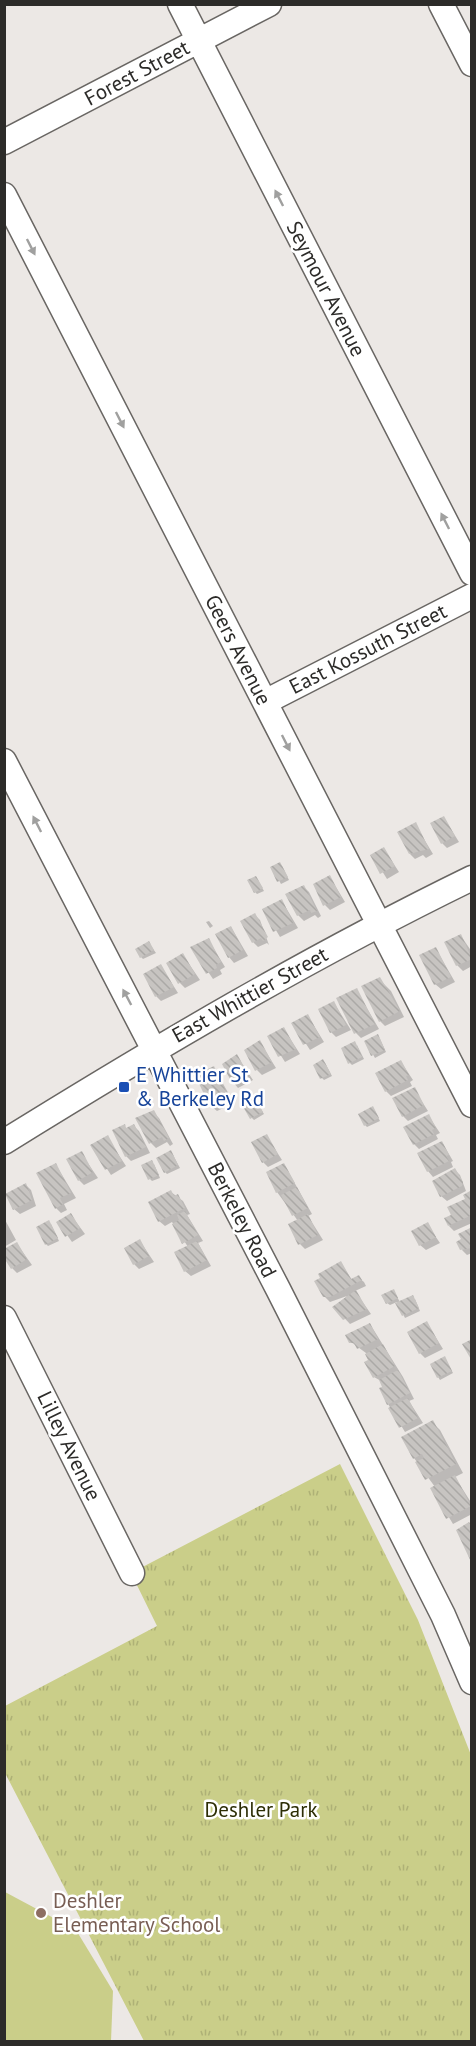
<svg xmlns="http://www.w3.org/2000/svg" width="476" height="2046" viewBox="0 0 476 2046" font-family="'PT Sans',sans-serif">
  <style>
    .park { fill: url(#park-tufts) }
    .pitch { fill: #cace89 }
    .shadow { fill: #0003 }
    .building { fill: url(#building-back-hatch) }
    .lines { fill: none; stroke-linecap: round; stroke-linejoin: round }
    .minor-casing { stroke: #696663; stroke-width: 27 }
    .minor { stroke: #fff; stroke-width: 24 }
    .oneway { fill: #a0a09f }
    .transit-dot { fill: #1a4fb4; stroke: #fff; stroke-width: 2 }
    .education-dot { fill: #8d6e63; stroke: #fff; stroke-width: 2 }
    .labels { text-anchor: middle; stroke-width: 5; stroke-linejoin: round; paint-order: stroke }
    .street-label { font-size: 21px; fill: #2c2b29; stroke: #fff }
    .transit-label { font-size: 21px; fill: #164399; stroke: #fff; text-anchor: start }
    .park-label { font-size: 21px; fill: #2d2e06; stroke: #fff }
    .education-label { font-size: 21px; fill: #785e54; stroke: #fff; text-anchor: start }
  </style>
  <defs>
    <pattern id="park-tufts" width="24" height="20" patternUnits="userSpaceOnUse" patternTransform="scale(1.5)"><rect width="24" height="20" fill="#cace89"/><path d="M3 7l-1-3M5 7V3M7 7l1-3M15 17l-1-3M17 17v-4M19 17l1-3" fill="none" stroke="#aeb176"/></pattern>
    <pattern id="building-back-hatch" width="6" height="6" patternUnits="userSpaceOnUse" patternTransform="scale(1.5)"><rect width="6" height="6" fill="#c7c4c1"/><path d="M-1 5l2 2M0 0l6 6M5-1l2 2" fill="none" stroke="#aba9a6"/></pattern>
  </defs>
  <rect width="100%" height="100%" fill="#ece8e5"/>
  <!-- park -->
  <path class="park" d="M340 1464 418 1620 471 1755V2041H144L5 1773V1706L157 1626 131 1573Z"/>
  <!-- pitch -->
  <path class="pitch" d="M5 1892 76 1930 113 1991 111 2041H5Z"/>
  <!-- shadow -->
  <path class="shadow" d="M444 818 459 842 447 848 442 843Z
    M415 824 433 854 426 858 423 855 415 859 410 854Z
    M384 849 399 872 387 879 372 855Z
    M282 866 289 880 281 884 272 868Z
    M256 877 264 891 257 894 255 892Z
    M330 877 345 902 330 910 325 905Z
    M303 886 309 892 321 916 318 918 315 915 304 921 298 915 287 895Z
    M282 901 298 928 280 937 264 910Z
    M255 915 260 920 269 945 267 943 258 947 253 942Z
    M209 921 213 926 210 928 206 922Z
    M231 927 248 956 234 963 229 957Z
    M461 936 472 952V966L463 971 457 965Z
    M208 939 225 967 220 970 222 974 213 979 192 948Z
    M149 943 156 953 143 959 141 957Z
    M436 949 455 982 441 989 435 984Z
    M183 955 200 980 185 988 180 983Z
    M161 966 178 993 161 1001 156 996Z
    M379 979 391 991 404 1017 385 1026 380 1021Z
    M356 989 379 1029 361 1038 356 1033Z
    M334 1003 351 1030 336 1037 331 1032Z
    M308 1016 324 1042 310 1050 293 1024Z
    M284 1029 300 1054 285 1062 269 1037Z
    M380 1039 386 1052 375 1058 366 1042Z
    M260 1042 276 1068 262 1075 257 1070Z
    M357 1045 364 1059 352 1065 350 1063Z
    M237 1056 253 1080 238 1088 233 1082Z
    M401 1062 413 1080 410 1082 412 1086 391 1096 386 1091Z
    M325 1063 332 1076 324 1080 322 1078Z
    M214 1068 234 1103 217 1111 211 1106Z
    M414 1089 428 1111 408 1121 403 1116Z
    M254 1098 264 1114 254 1120 252 1118Z
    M375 1111 380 1121 367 1127 365 1125Z
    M153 1112 159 1118 173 1144 170 1146 167 1142 156 1148 151 1143Z
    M428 1115 440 1133 436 1135 438 1139 419 1149 414 1144Z
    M124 1126 127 1129 134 1126 139 1131 150 1153 131 1161 126 1156Z
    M266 1135 282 1160 268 1167 263 1162Z
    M107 1137 126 1166 111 1175 92 1146Z
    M442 1142 453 1161 451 1162 453 1167 433 1177 428 1171Z
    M81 1153 98 1178 84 1185 79 1180Z
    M173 1155 180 1168 167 1174 165 1172Z
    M154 1164 160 1178 152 1181 150 1179Z
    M284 1164 312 1214 308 1216 323 1240 305 1249 300 1244 298 1221 277 1192Z
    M56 1165 76 1198 64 1204 67 1210 61 1213 56 1208Z
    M455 1170 460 1175 466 1191 447 1201 441 1196Z
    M26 1185 31 1190 36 1206 20 1214 14 1209Z
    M171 1192 183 1201 190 1214 187 1215 203 1241 198 1243 211 1266 191 1276 185 1271 188 1247 172 1222 165 1226 159 1221Z
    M470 1193 472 1223 454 1231 449 1226Z
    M71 1215 85 1234 72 1242 58 1222Z
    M4 1218 16 1240 4 1247Z
    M51 1224 59 1241 48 1246 46 1244Z
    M427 1224 440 1243 426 1250 420 1245Z
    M472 1229V1253L467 1255 462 1250Z
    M140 1241 154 1262 139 1269 134 1264Z
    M17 1244 32 1265 17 1273 12 1268Z
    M341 1263 352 1280 358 1277 364 1282 366 1286 355 1291 371 1314 350 1324 334 1307 347 1296 330 1302 324 1296Z
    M393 1290 400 1302 415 1299 420 1311 405 1318 397 1302 390 1305 387 1303Z
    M427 1323 443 1349 425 1358 420 1353Z
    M370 1324 403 1377 414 1399 409 1401 423 1423 405 1432 388 1404 381 1381 374 1377 366 1353 351 1342Z
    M445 1358 453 1373 440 1380 438 1377Z
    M432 1422 440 1430 463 1473 455 1477 472 1504V1514L453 1524 432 1489 435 1487 414 1458Z"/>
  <!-- building -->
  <path class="building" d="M444 816 455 836 441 844 430 823Z
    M416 822 429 849 409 854 397 832Z
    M384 847 395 866 380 874 370 855Z
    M280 862 288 877 277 882 270 867Z
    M330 875 341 897 323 906 313 884Z
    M256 876 263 888 254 893 247 880Z
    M304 885 317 911 311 913 310 910 297 916 285 894Z
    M282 899 293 923 273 932 262 909Z
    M255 913 268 937 263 941 261 938 252 943 240 921Z
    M231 926 243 950 228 958 215 934Z
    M461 934 472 959 456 966 444 942Z
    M209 938 221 962 216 965 217 968 206 974 190 947Z
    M149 941 154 950 140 958 135 949Z
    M436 947 451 977 434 985 419 955Z
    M183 953 195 974 178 984 166 963Z
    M161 964 174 987 155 997 143 974Z
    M380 977 400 1011 379 1022 361 986Z
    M357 988 375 1024 354 1034 336 998Z
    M334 1001 346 1025 330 1033 318 1009Z
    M308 1014 320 1037 303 1045 291 1023Z
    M284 1027 296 1049 278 1057 267 1036Z
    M378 1034 385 1050 371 1056 364 1041Z
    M260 1040 272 1062 255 1071 244 1050Z
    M355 1041 362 1057 348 1064 341 1048Z
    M237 1054 248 1074 232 1083 222 1064Z
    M323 1059 331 1074 320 1079 313 1065Z
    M401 1060 409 1075 406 1076 408 1080 385 1092 375 1073Z
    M214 1066 229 1098 210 1107 195 1075Z
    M415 1087 424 1105 402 1117 392 1098Z
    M254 1096 263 1112 250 1119 241 1103Z
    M373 1106 379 1118 364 1126 358 1114Z
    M154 1110 169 1138 164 1141 162 1137 149 1144 135 1118Z
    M429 1114 436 1128 432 1130 434 1134 413 1145 403 1127Z
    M125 1124 126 1128 134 1124 146 1147 125 1157 112 1130Z
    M267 1134 278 1154 262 1163 251 1142Z
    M108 1135 122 1161 105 1170 90 1145Z
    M442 1141 449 1155 446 1156 449 1161 427 1172 417 1153Z
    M171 1150 178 1165 164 1173 156 1158Z
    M82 1151 93 1172 78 1181 66 1159Z
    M152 1160 159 1175 148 1180 141 1165Z
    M56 1163 71 1193 60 1198 63 1204 55 1209 36 1173Z
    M284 1163 295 1183 276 1193 266 1172Z
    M455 1168 463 1182 462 1186 440 1197 432 1181Z
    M26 1183 32 1200 13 1210 5 1194Z
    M297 1187 308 1208 292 1216 281 1195Z
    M171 1190 174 1196 178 1194 185 1208 158 1222 148 1202Z
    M470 1191 472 1215 448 1226 444 1218 451 1215 447 1207 465 1199 463 1195Z
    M185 1211 198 1235 182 1244 172 1224 179 1220 177 1215Z
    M71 1213 80 1228 65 1237 56 1222Z
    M308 1214 318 1235 298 1245 288 1224Z
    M49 1220 58 1238 45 1245 36 1227Z
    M428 1222 436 1237 419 1246 411 1231Z
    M472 1227V1248L460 1250 456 1242 461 1239 458 1234Z
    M140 1239 149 1256 133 1265 124 1248Z
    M197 1241 207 1260 184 1272 174 1252Z
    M17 1242 27 1259 11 1269 4 1258V1249Z
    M341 1261 351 1279 359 1275 362 1280 330 1297H323L314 1281 320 1278 318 1274Z
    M394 1289 398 1298 386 1304 381 1295Z
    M356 1290 367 1309 343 1320 332 1307Z
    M413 1295 419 1308 402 1316 395 1303Z
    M427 1321 439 1343 419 1354 407 1332Z
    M370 1323 378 1339 357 1349 354 1343H349L345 1335Z
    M472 1339V1361L462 1344Z
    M383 1344 395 1366 373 1378 364 1362 368 1360 365 1354Z
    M445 1356 452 1371 437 1378 430 1364Z
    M398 1370 410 1393 387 1405 379 1388 382 1387 379 1380Z
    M408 1398 418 1418 399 1428 388 1408Z
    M433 1420 456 1464 425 1480 415 1462 424 1458 422 1454 413 1459 401 1437Z
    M455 1475 471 1506 446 1519 430 1488Z
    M469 1522 472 1526V1564L456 1530Z"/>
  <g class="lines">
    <!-- minor casing -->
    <g class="minor-casing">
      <path id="minor" d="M180 4 472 573
        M441 4 472 64
        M4 142 269 4
        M4 195 472 1105
        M265 702 472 596
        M4 761 278 1289 443 1615 472 1682
        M4 1142C157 1047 310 957 472 878
        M4 1318 132 1573"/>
    </g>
    <!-- minor -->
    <use href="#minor" class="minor"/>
  </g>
  <!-- one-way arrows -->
  <defs><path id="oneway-solid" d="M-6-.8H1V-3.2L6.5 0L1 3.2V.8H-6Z" transform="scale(1.5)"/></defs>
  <g class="oneway">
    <use href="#oneway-solid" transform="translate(279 198) rotate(-117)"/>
    <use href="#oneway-solid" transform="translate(31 247) rotate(63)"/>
    <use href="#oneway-solid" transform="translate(120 420) rotate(63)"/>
    <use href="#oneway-solid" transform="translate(445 521) rotate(-117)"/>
    <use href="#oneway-solid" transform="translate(286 743) rotate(63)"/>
    <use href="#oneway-solid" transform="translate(37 824) rotate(-117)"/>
    <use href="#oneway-solid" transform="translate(127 997) rotate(-118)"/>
  </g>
  <!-- markers -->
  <rect class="transit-dot" x="118" y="1081" width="12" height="12" rx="3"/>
  <circle class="education-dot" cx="41" cy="1913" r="6"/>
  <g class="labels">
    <!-- street labels -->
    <g class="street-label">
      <text transform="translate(137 73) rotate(-28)" y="7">Forest Street</text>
      <text transform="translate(326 289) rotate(63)" y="7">Seymour Avenue</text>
      <text transform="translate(368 649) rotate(-27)" y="7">East Kossuth Street</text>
      <text transform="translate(238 650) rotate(63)" y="7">Geers Avenue</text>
      <text transform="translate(250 995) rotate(-29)" y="7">East Whittier Street</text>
      <text transform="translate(242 1220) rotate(63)" y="7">Berkeley Road</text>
      <text transform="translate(69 1446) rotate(64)" y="7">Lilley Avenue</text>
    </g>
    <!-- transit labels -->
    <g class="transit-label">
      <text x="136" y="1082">E Whittier St<tspan x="136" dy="24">&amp; Berkeley Rd</tspan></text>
    </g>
    <!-- park labels -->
    <g class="park-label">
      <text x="261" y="1817">Deshler Park</text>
    </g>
    <!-- education labels -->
    <g class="education-label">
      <text x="53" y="1908">Deshler<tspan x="53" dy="24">Elementary School</tspan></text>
    </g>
  </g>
  <!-- border -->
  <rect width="476" height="2046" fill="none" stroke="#2c2b29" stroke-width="12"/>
</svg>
